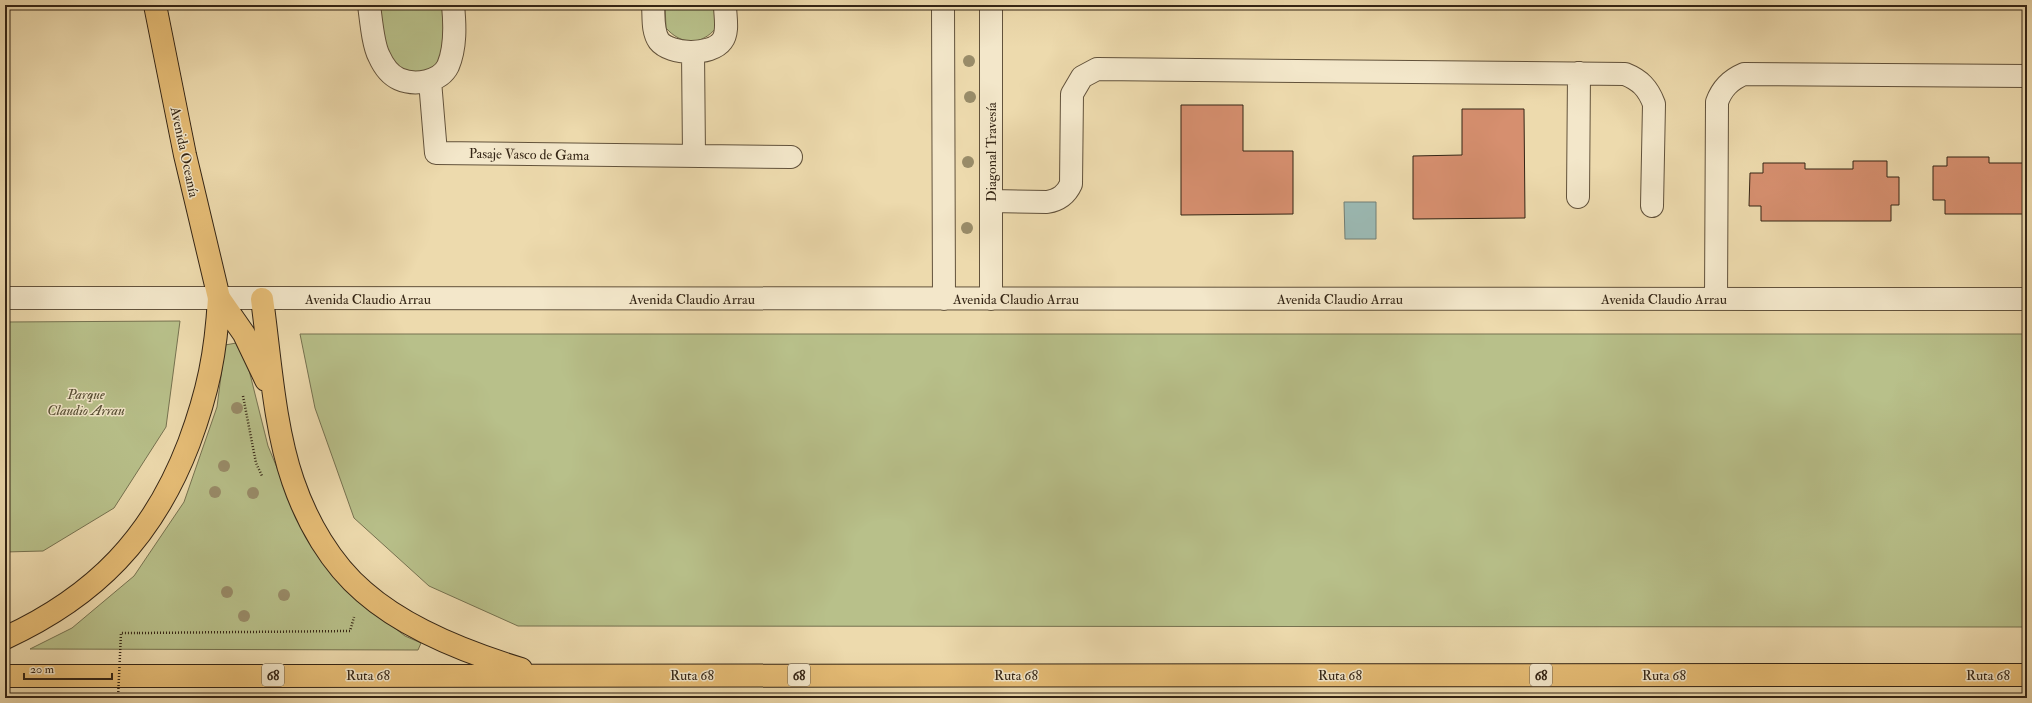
<svg xmlns="http://www.w3.org/2000/svg" width="2032" height="703" viewBox="0 0 2032 703" font-family="'IM FELL Double Pica',serif">
  <style>
    .green { fill: #b8c08a; stroke: #767250 }
    .water { fill: #9bb9b3; stroke: #727e74 }
    .building { fill: #d68f6f; stroke: #342515 }
    .lines { fill: none; stroke-linecap: round; stroke-linejoin: round }
    .minor-casing { stroke: #62523b; stroke-width: 24 }
    .major-casing { stroke: #342515; stroke-width: 24 }
    .highway-casing { stroke: #342515; stroke-width: 24 }
    .path { stroke: #342515; stroke-width: 2.5; stroke-dasharray: 1 2; stroke-linecap: butt }
    .minor { stroke: #f3e7ca; stroke-width: 22 }
    .major { stroke: #e6bd76; stroke-width: 22 }
    .highway { stroke: #e6bd76; stroke-width: 22 }
    .path-bridge { stroke: #342515; stroke-width: 2.5; stroke-dasharray: 1 2; stroke-linecap: butt }
    .tree { fill: #998c69 }
    .labels { text-anchor: middle; stroke-width: 3; stroke-linejoin: round; paint-order: stroke }
    .shield { fill: #f3e7ca; stroke: #6d5f4b; stroke-width: 1 }
    .shield-label { font-size: 13px; font-weight: bold; fill: #342515 }
    .street-label { font-size: 14px; fill: #342515; stroke: #f3e7ca }
    .park-label { font-size: 14px; font-style: italic; fill: #554c32; stroke: #f3e7ca }
  </style>
  <rect width="100%" height="100%" fill="#eddaad"/>
  <filter id="stains"><feTurbulence type="fractalNoise" baseFrequency=".005" numOctaves="4"/><feColorMatrix values="0 0 0 0 .2 0 0 0 0 .09 0 0 0 0 .02 0 0 0 .5 -.17"/></filter>
  <radialGradient id="worn" r=".72"><stop offset=".6" stop-color="#630" stop-opacity="0"/><stop offset="1" stop-color="#630" stop-opacity=".3"/></radialGradient>
  <!-- green -->
  <path class="green" d="M375 5H447L446 46 434 71 412 77 390 65Z
    M665 5H715L716 28C701 46 681 45 666 28Z
    M180 321 166 427 114 508 43 551 5 552V322Z
    M300 334H2027V627L518 626 429 586 354 518 315 408Z
    M242 342 268 446 297 516 368 607 405 636 421 643 418 650 30 649 72 628 134 576 184 502 217 407 225 345Z"/>
  <!-- water -->
  <path class="water" d="M1344 202H1376V239H1345Z"/>
  <!-- building -->
  <path class="building" d="M1181 105H1243V151H1293V214L1181 215Z
    M1462 109H1524L1525 218 1413 219V156L1462 155Z
    M1947 157H1989V163H2027V214H1945V200H1933V166H1947Z
    M1853 161H1887V177H1899V205H1891V221H1761V206H1749L1750 173H1763V163H1805V169H1853Z"/>
  <g class="lines">
    <!-- minor casing -->
    <g class="minor-casing">
      <path id="minor" d="M369 5C371 19 373 45 379 56 383 65 390 75 399 79 415 86 440 82 448 66 456 47 455 25 453 5
        M653 5C654 17 652 31 659 41 670 55 711 56 722 41 729 32 725 16 725 5
        M943 5 944 299
        M991 5V299
        M693 52 694 156
        M430 81 436 153 791 157
        M1578 197 1579 73
        M991 201 1047 202C1059 200 1066 195 1071 184L1072 94 1082 77 1097 69 1625 74C1640 80 1648 88 1654 104L1652 206
        M5 298 2027 299
        M1716 299 1717 102C1722 88 1730 80 1744 74L2027 76"/>
    </g>
    <!-- major casing -->
    <g class="major-casing">
      <path id="major" d="M155 5 185 155 219 298"/>
    </g>
    <!-- highway casing -->
    <g class="highway-casing">
      <path id="highway" d="M219 298 244 334 266 380
        M262 299C270 357 274 426 293 481 307 522 331 564 364 592 406 629 468 653 521 669
        M5 638C96 596 153 537 189 443 208 392 216 353 219 298
        M5 676 2027 675"/>
    </g>
    <!-- path -->
    <path class="path" d="M243 396 256 463 262 476
      M139 633 350 631 354 617"/>
    <!-- minor -->
    <use href="#minor" class="minor"/>
    <!-- major -->
    <use href="#major" class="major"/>
    <!-- highway -->
    <use href="#highway" class="highway"/>
    <!-- path-bridge -->
    <path class="path-bridge" d="M118 698 121 633H139"/>
  </g>
  <!-- trees -->
  <g class="tree">
    <circle cx="969" cy="61" r="6"/>
    <circle cx="970" cy="97" r="6"/>
    <circle cx="968" cy="162" r="6"/>
    <circle cx="967" cy="228" r="6"/>
    <circle cx="237" cy="408" r="6"/>
    <circle cx="224" cy="466" r="6"/>
    <circle cx="215" cy="492" r="6"/>
    <circle cx="253" cy="493" r="6"/>
    <circle cx="227" cy="592" r="6"/>
    <circle cx="284" cy="595" r="6"/>
    <circle cx="244" cy="616" r="6"/>
  </g>
  <g class="labels">
    <!-- shield labels -->
    <g class="shield">
      <rect x="262" y="664" width="22" height="22" rx="3"/>
      <rect x="788" y="664" width="22" height="22" rx="3"/>
      <rect x="1530" y="664" width="22" height="22" rx="3"/>
    </g>
    <g class="shield-label">
      <text x="273" y="680">68</text>
      <text x="799" y="680">68</text>
      <text x="1541" y="680">68</text>
    </g>
    <!-- street labels -->
    <g class="street-label">
      <text transform="translate(185 152) rotate(78)" y="5">Avenida Oceanía</text>
      <text transform="translate(991 152) rotate(-90)" y="5">Diagonal Travesía</text>
      <text transform="translate(529 154) rotate(1)" y="5">Pasaje Vasco de Gama</text>
      <text x="368" y="304">Avenida Claudio Arrau</text>
      <text x="692" y="304">Avenida Claudio Arrau</text>
      <text x="1016" y="304">Avenida Claudio Arrau</text>
      <text x="1340" y="304">Avenida Claudio Arrau</text>
      <text x="1664" y="304">Avenida Claudio Arrau</text>
      <text x="368" y="680">Ruta 68</text>
      <text x="692" y="680">Ruta 68</text>
      <text x="1016" y="680">Ruta 68</text>
      <text x="1340" y="680">Ruta 68</text>
      <text x="1664" y="680">Ruta 68</text>
      <text x="1988" y="680">Ruta 68</text>
    </g>
    <!-- park labels -->
    <g class="park-label">
      <text x="86" y="399">Parque<tspan x="86" dy="16">Claudio Arrau</tspan></text>
    </g>
  </g>
  <!-- margin -->
  <rect width="2032" height="703" fill="none" stroke="#eddaad" stroke-width="20"/>
  <rect x="6" y="6" width="2020" height="691" fill="none" stroke="#342515" stroke-width="2"/>
  <rect x="10" y="10" width="2012" height="683" fill="none" stroke="#342515"/>
  <!-- scale -->
  <path d="M24 673v6h88v-6" fill="none" stroke="#342515" stroke-width="2"/>
  <text x="30" y="673" font-size="12" fill="#342515" stroke="#f3e7ca" stroke-width="3" paint-order="stroke">20 m</text>
  <rect width="100%" height="100%" filter="url(#stains)"/>
  <rect width="100%" height="100%" fill="url(#worn)"/>
</svg>
